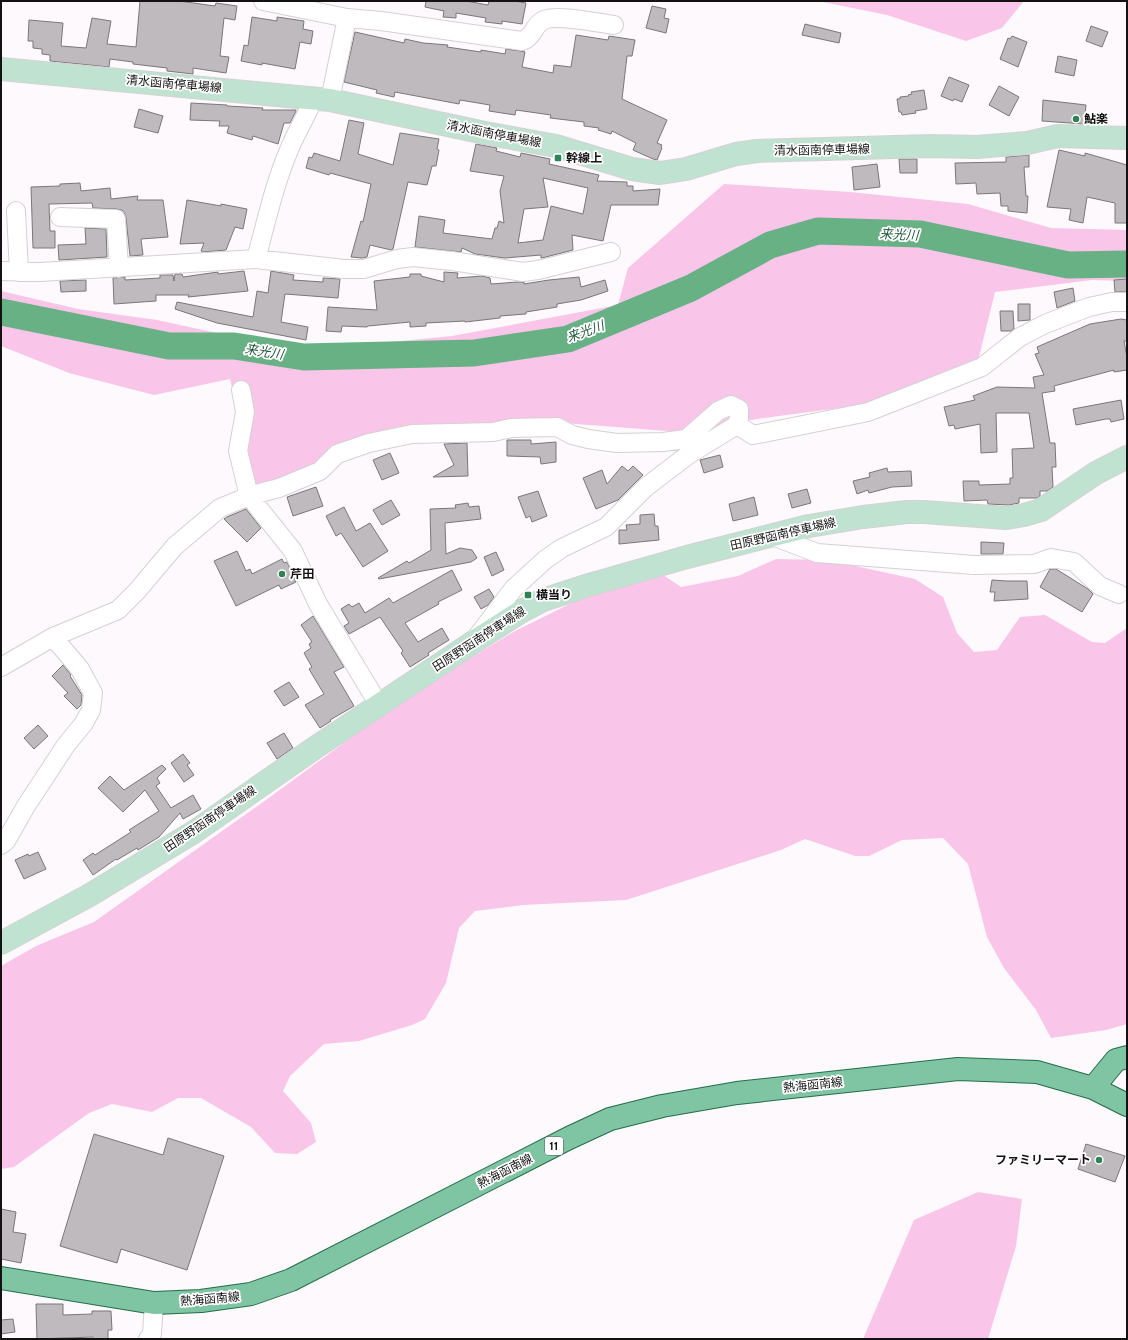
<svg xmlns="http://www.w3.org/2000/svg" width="1128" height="1340" viewBox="0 0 1128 1340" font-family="Overpass,'Noto Sans JP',sans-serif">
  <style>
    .green { fill: #f9c5e9 }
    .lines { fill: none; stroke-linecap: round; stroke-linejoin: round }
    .river { stroke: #67b185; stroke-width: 27 }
    .building { fill: #bebabd; stroke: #7a7779; fill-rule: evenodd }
    .street-casing { stroke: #d5d1d3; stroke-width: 20 }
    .secondary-casing { stroke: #d5d1d3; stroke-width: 24 }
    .primary-casing { stroke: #236d49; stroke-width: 24 }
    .street { stroke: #fff; stroke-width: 18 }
    .secondary { stroke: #c0e2d1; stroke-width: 22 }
    .primary { stroke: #80c5a3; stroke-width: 22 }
    .poi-dot { fill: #2d8256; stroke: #fff; stroke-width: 1.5 }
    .labels { text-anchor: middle; stroke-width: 3.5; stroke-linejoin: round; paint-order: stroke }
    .shield { fill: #fff; stroke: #5a5859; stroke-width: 1 }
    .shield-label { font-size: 11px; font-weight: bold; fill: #131112 }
    .street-label { font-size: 12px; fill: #131112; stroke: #fff }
    .poi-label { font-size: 12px; font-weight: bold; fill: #131112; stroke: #fff; text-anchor: start }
    .water-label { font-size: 13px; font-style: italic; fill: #22593b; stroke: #fff }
  </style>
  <rect width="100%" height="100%" fill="#fdf9fc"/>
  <!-- green -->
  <path class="green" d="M818 1H1024L1002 28 966 41 887 15Z
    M724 184 850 192 968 204 1051 228 1127 230V281L1092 280 995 292 977 365 862 405 757 419 681 432 537 421 351 439 314 466 256 488 230 379 154 395 69 373 1 346V291L78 309 157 320 300 351 452 336 618 305 628 268Z
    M776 559 828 560 915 579 943 597 957 633 974 652 997 650 1020 617 1045 615 1092 642 1105 643 1127 628V1024L1106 1030 1051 1038 1036 1010 1004 968 987 937 968 864 943 838 902 840 869 856H855L805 839 781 850 626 900 523 905 475 911 459 928 446 983 425 1019 412 1025 359 1041 324 1044 290 1076 283 1091 311 1123 316 1142 297 1154 275 1153 251 1127 201 1098H178L152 1112 112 1104 89 1113 14 1167 1 1169V966L36 946 94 922 266 800 405 698 515 631 592 593 663 575 681 587 738 576Z
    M978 1192 1022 1199 1016 1246 988 1339H863L914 1220Z"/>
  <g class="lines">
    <!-- river -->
    <path class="river" d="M1 312 169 346H234L304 357 474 353 568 339 691 288 770 245 818 231 920 234 1068 265 1127 264"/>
  </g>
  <!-- building -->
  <path class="building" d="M140 1H179L215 6 216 3 237 6 235 20 224 18 220 56 229 57 226 73 193 68V74L167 71V68L133 64V62L110 59 109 67 50 61V55L42 54V49L33 48V41H28L29 20 63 23 61 46 86 48 92 18 111 21 107 44 136 47Z
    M426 1H466L488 5 489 1H515L526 3 522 24 502 21V24L485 22 486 18 456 13V18L443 17 444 11 425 7Z
    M652 6 666 9 664 18 669 19 666 33 646 28Z
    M252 17 277 21V17L304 21 303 29 313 31 311 44 300 42 295 69 262 63V65L241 61 244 45 248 46Z
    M805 24 841 33 839 43 802 35Z
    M1091 26 1108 32 1102 47 1086 41Z
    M355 32 404 43 405 39 423 43 448 45 447 47 481 52V50L505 54 506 49 521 51 525 52 522 67 553 73 554 65 571 67 576 35 608 40 609 36 635 40 632 56H627L622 99 667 120 657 143 662 145 661 147 662 148 657 160 653 159 633 150 636 143 612 131 611 134 598 130 599 128 584 126V122L550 118 551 115 516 110 515 115 489 111 490 105 460 100 459 104 395 92 394 97 376 93 377 90 344 82Z
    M1012 36 1027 42 1018 67 1000 59 1008 38 1010 39Z
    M1058 56 1077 60 1074 76 1055 72Z
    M949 77 969 85 962 102 954 99 953 101 941 96Z
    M999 86 1019 97 1009 116 989 105Z
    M924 90 927 109 915 111 916 113 902 115 901 112H899L897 99H900V97L909 96 908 95 912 94 911 92Z
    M1043 100 1086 105 1084 124 1042 121Z
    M191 103 227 105V106L263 108 262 110H296V111L290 123H284L278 144 253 136 252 140 227 133 229 126H219L220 121 190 120Z
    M139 109 163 116 158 133 134 127Z
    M349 120 364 123 358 154 393 165 400 133 439 139 437 149 439 150 436 166H432L427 185 408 182 393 249 391 250 370 245 367 257 362 258 351 257 361 221 363 222 371 184 330 173 329 175 306 168 309 157 312 158 314 153 340 161Z
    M476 144 497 148 496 151 520 157 521 153 550 159 549 164 599 175 597 181 627 182V186H633V191L660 189 658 205H611L603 241 572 235 573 250 542 258H541V255L505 258 475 254 462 248 461 252 415 247 419 216 445 220 443 233 492 239 495 228H497L499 221 504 223 500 191 504 176 470 171ZM543 178 588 188 583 214 551 206 543 240 518 243 524 209 548 207Z
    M1059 150 1085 156V153L1127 165V223H1115V203L1087 197 1083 223 1069 220 1071 209 1047 207Z
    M1029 155V167H1024L1026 196H1028L1027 213 1008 211V206H1001L1000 193 977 194 976 183 956 184 955 163 1006 162V157Z
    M899 159H917V173H900Z
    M877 164 880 187 854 190 852 167Z
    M80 183 81 191 110 188 111 199 138 196 137 200H163L168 237 141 239 143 255 130 256 126 218 125 214 122 210 116 209 93 208 92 203 49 204 50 231H55V248H33L31 187 60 186V184Z
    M187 200 221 206V204L247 209 243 229 235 227 226 250 203 252 201 251 204 243 180 244Z
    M85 228 106 229 107 257 59 260 58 245 86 244Z
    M244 271 248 291 188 297 189 295H156V301L114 304 113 278 125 277V280L160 278V275H173L174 281 175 274H182L183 277 218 272V274Z
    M271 271 294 275 293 280 323 282V278L340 279 338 298 285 294 281 322 308 327 306 340 217 323 175 309 177 302 253 317 257 291 268 293Z
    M444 272 458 273 457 278 482 276 490 278 491 284 518 282H524V284L549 280 579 277 581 287 605 280 608 291 581 300 557 304V307L526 312V314L500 316V318L465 322V321L426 323V326L410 327V322L368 326 367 327 342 326 341 332 326 331 328 307 377 310 374 281 410 277V274H421V276L444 282Z
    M1127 279V292H1115L1114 280Z
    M86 280V291L61 292 60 281Z
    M1073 288 1075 301 1057 308 1054 292Z
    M1018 304H1030V320L1018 321Z
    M1000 311H1013L1014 329 1011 331H1001Z
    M1121 319 1127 320V341H1124L1127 357V370L1114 372V370L1054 386 1055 391 1042 393 1050 443H1055L1056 467H1052L1053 487 1047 491H1040V496L1037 498H1019V503L1009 505 988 504 987 500 964 501 963 481H979V485L1010 484V478H1013L1012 449 1034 448 1029 413H996L997 452 981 453 980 424 955 429 954 425 949 426 944 407 975 400 973 396 997 387 1035 388 1033 377 1044 375 1035 354 1039 353 1037 347 1090 324Z
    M1121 400 1124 419 1111 422 1110 419H1106L1076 425 1073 409Z
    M507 440H531V444L556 442V462L541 464 540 457 507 456Z
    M467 443 468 476 433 477 454 465 444 444Z
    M390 453 399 473 382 480 373 460Z
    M720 455 723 467 704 473 700 460Z
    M622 466 628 471 633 466 643 475 618 500 596 509 583 478 602 470 607 484Z
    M887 468 888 472 911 471 912 486 892 487 869 493 868 490 857 494 853 481 870 477 869 473Z
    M316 487 323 506 293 516 287 497Z
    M807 489 811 503 792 508 788 494Z
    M538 491 547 516 532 522 530 516 526 518 518 497Z
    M754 497 758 515 733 521 729 504Z
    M391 500 400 515 382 525 373 510Z
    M468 503 469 507 479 506 481 519 445 523 446 554 460 548 472 550 477 558 471 562 379 579 378 578 407 561 409 563 431 550 430 509 456 508 455 505Z
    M344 507 356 531 370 523 388 551 363 567 341 533 336 536 326 516Z
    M246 509 261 528 247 542 224 519 227 517Z
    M654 514 655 526H658L659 540 619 544V530H627L626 525 640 524V515Z
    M981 542 1004 543 1003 554H981Z
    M237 551 246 571 250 569 252 574 282 559 284 563 287 562 296 582 281 589 279 585 236 606 214 561Z
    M496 552 504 570 492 576 484 557Z
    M1050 569H1056L1088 589 1093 594 1082 612 1040 587Z
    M452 570 462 590 438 602 439 604 405 623 418 642 442 628 449 640 428 653 429 655 410 667 401 653 403 651 380 617 349 634 344 626 349 623 341 609 349 604 352 607 359 603 365 613 389 598 393 603Z
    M992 580 1007 581H1027L1028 599 994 601 995 592H990Z
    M489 589 494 597 488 605 481 609 474 597Z
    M313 616 344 667 334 672 354 706 330 720 331 721 320 728 305 705 324 694 309 669 312 667 304 653 311 648 309 644 312 642 301 625Z
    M63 665 71 675 70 676 82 695 81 705 77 709 64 696 68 693 52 676Z
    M289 682 299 697 284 706 274 691Z
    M38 725 48 736 34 749 24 738Z
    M284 733 293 748 277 759 267 743Z
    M183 754 190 763 187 765 194 775 184 782 171 763Z
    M162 765 166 769 157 778 160 783 156 786 171 808 193 795 201 809 183 819 180 813 159 837 138 850 137 848 117 860 116 859 93 875 83 860 93 853 95 855 131 832 129 830 159 811 145 790 123 812 98 788 110 776 124 790Z
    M38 852 46 869 24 879 15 860 28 854 29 856Z
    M94 1134 163 1155 168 1138 224 1156 187 1270 121 1249 117 1263 60 1246Z
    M1086 1144 1125 1156 1115 1182 1078 1169Z
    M1 1209 16 1212 13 1232 26 1234 21 1263 1 1259Z
    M36 1304H63V1315L92 1314V1311H111L112 1330H108V1339H93V1337L37 1339Z
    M13 1319 15 1332 1 1334V1320Z"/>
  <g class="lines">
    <!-- street casing -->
    <g class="street-casing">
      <path id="street" d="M263 1 347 18 381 21 522 41C534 37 533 25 544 20 558 14 597 23 614 25
        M330 100 347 18
        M16 211 19 272
        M60 217 116 219 119 268
        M256 259C266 223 274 185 289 150 296 132 307 116 314 97
        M1 271 40 272 256 259 344 269H364L397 259 413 257 452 261 523 272 538 270 611 252
        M241 390 245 412 238 451 249 496 293 551 318 604 379 705
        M737 425 753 435 868 412 982 367 1020 337 1045 324 1089 307 1112 302H1127
        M770 535 817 553 974 565 1034 564 1051 558 1074 562 1100 586 1119 594
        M1 667 53 637 118 610 137 591 175 546 220 508 249 496 279 488 320 471 337 454 369 443 412 434 493 432 511 428 557 427 572 435 588 439 617 443 663 442 686 439 718 411 731 405 739 409V418L737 425 688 455 646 487 606 527 562 548 546 559 514 588 476 638
        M1 845 6 841 26 806 66 745 84 723 91 710 93 693 80 669 53 637
        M148 1339 152 1334 154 1303"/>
    </g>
    <!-- secondary casing -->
    <g class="secondary-casing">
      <path id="secondary" d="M1 69 330 100 485 133 556 146 632 169 660 173 686 169 736 154 757 151 931 146 977 147 1027 143 1058 136 1127 138
        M1 943 88 896 194 832 316 747 472 643 522 611 543 600 589 585 687 557 809 526 863 517 907 512H924L1006 518 1024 515 1041 510 1096 473 1127 457"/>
    </g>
    <!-- primary casing -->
    <g class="primary-casing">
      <path id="primary" d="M1093 1088 1116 1060 1127 1057
        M1 1278 154 1303 201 1301 251 1294 291 1280 569 1138 610 1119 662 1106 737 1093 958 1069 1037 1072 1093 1088 1127 1105"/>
    </g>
    <!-- street -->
    <use href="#street" class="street"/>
    <!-- secondary -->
    <use href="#secondary" class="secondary"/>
    <!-- primary -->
    <use href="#primary" class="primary"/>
  </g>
  <!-- markers -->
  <g class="poi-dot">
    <circle cx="1076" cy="119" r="4"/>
    <rect x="554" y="154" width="8" height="8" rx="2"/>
    <circle cx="282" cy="574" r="4"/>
    <rect x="524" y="591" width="8" height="8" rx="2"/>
    <circle cx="1099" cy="1160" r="4"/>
  </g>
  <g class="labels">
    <!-- shield labels -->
    <rect class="shield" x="545" y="1137" width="18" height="18" rx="3"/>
    <g class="shield-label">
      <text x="554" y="1150">11</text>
    </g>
    <!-- street labels -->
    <g class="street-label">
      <text transform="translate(174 84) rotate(5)" y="4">清水函南停車場線</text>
      <text transform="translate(494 134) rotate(11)" y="4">清水函南停車場線</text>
      <text transform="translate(822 150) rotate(-1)" y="4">清水函南停車場線</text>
      <text transform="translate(783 534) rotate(-13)" y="4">田原野函南停車場線</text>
      <text transform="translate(479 639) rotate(-33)" y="4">田原野函南停車場線</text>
      <text transform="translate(210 819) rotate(-34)" y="4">田原野函南停車場線</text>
      <text transform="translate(813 1085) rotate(-6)" y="4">熱海函南線</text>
      <text transform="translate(505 1171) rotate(-27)" y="4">熱海函南線</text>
      <text transform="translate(210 1299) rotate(-5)" y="4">熱海函南線</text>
    </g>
    <!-- poi labels -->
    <g class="poi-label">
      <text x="1084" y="123">鮎楽</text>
      <text x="566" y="162">幹線上</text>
      <text x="290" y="578">芹田</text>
      <text x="536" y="599">横当り</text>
      <text x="1091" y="1164" text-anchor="end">ファミリーマート</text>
    </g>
    <!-- water labels -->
    <g class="water-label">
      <text transform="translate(899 234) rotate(3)" y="5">来光川</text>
      <text transform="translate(585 331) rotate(-20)" y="5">来光川</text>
      <text transform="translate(264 351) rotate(9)" y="5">来光川</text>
    </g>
  </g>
  <!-- border -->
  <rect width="1128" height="1340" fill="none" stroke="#131112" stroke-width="4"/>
</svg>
